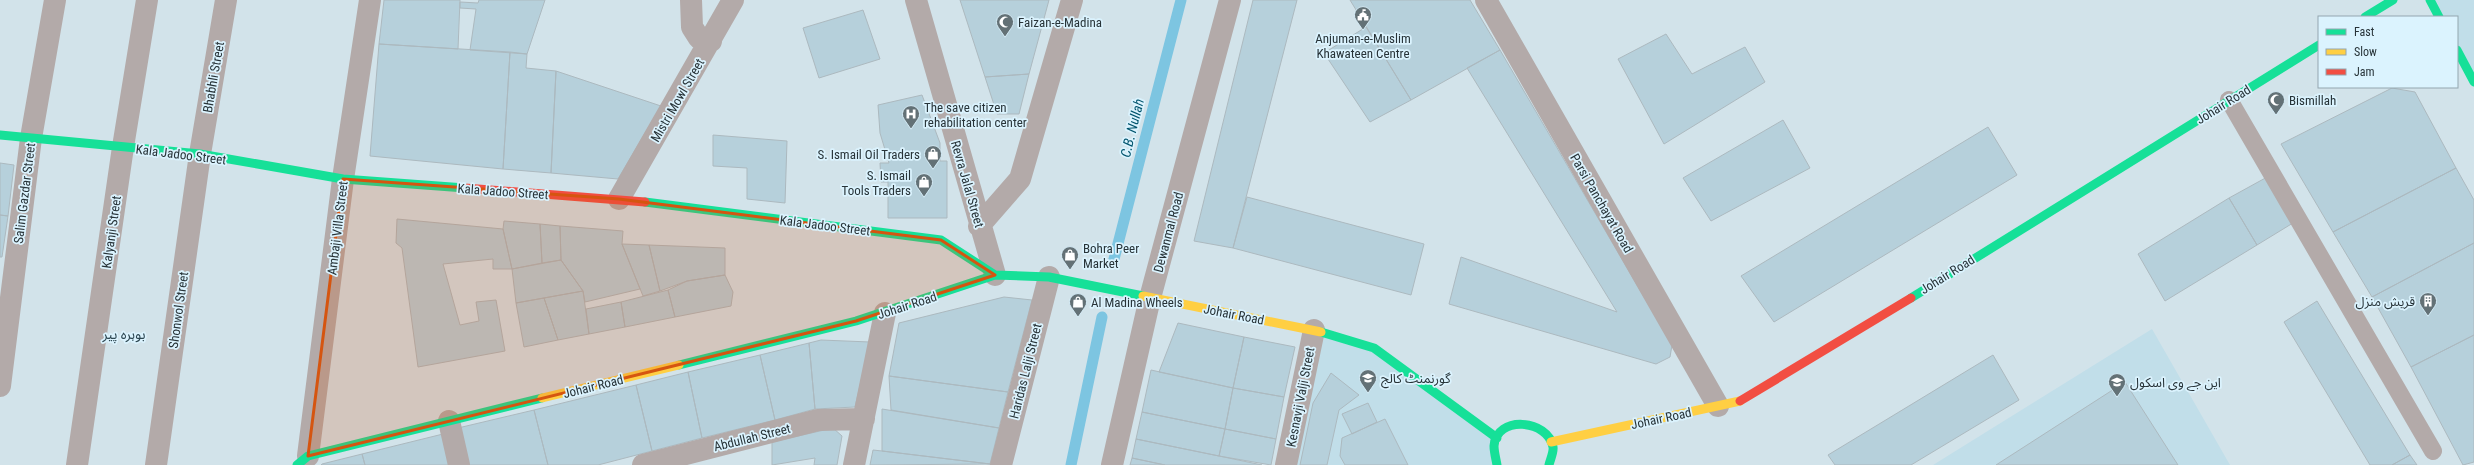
<svg xmlns="http://www.w3.org/2000/svg" width="2474" height="465" viewBox="0 0 2474 465" font-family="'Roboto Condensed','Noto Sans Arabic',sans-serif">
  <style>
    .built { fill: #c1dee9 }
    .lines { fill: none; stroke-linecap: round; stroke-linejoin: round }
    .stream { stroke: #7dc5e1; stroke-width: 11 }
    .building { fill: #b6d0db; stroke: #acb9bf }
    .lane { stroke: #b3aaa9; stroke-width: 18 }
    .street { stroke: #b3aaa9; stroke-width: 22 }
    .fast { stroke: #16e098; stroke-width: 9 }
    .slow { stroke: #ffcf43; stroke-width: 9 }
    .jam { stroke: #f24e42; stroke-width: 9 }
    .marked { fill: #d55510; fill-opacity: 0.2; stroke: #d55510; stroke-width: 3; stroke-linejoin: round }
    .labels { text-anchor: middle; stroke-width: 3.5; stroke-linejoin: round; paint-order: stroke }
    .poi-label { font-size: 13px; fill: #273338; stroke: #dbf3fe; text-anchor: start }
    .street-label { font-size: 13px; fill: #273338; stroke: #dbf3fe }
    .water-label { font-size: 14px; font-style: italic; fill: #00546d; stroke: #dbf3fe }
    .neighbourhood-label { font-size: 14px; fill: #2c4651; stroke: #dbf3fe }
  </style>
  <rect width="100%" height="100%" fill="#d2e3ea"/>
  <!-- built -->
  <path class="built" d="M2430 0H2474V82L2457 50V17H2439Z
    M2152 329 2230 465H1933Z
    M1314 330 1374 348 1497 438V465H1287Z"/>
  <g class="lines">
    <!-- stream -->
    <path class="stream" d="M1113 263 1181 0
      M1071 465 1102 317"/>
  </g>
  <!-- building -->
  <path class="building" d="M384 0H460L458 49 379 44Z
    M479 0H545L527 54 470 50 476 9 460 8V2L478 3Z
    M960 0H1049L1029 74 985 77Z
    M1253 0H1297L1233 248 1194 241Z
    M1350 0H1470L1500 50 1411 100Z
    M863 10 880 59 819 78 803 28Z
    M1366 27 1411 100 1370 122 1324 53Z
    M1666 34 1692 74 1745 47 1765 82 1664 144 1618 59Z
    M379 44 510 52 503 169 370 156Z
    M1500 50 1672 345 1670 357 1656 364 1449 304 1461 257 1617 312 1467 68Z
    M510 52 527 54 526 68 556 71 551 173 503 169Z
    M556 71 661 106 618 179 551 173Z
    M1029 74 1019 114H997L985 77Z
    M2392 88 2415 92 2456 168 2333 232 2281 144Z
    M922 95 940 143V161H947V218H888V182H881L880 163H889L880 133 878 105Z
    M1783 120 1810 168 1711 221 1683 178Z
    M1988 127 2017 175 1774 322 1741 276Z
    M713 135 787 141 785 203 747 199V168L713 166Z
    M0 163 14 165 8 216 0 215Z
    M2456 168 2474 200V243L2372 297 2333 232Z
    M2269 176 2293 223 2257 245 2229 198Z
    M1247 197 1424 244 1411 295 1233 248Z
    M2229 198 2257 245 2165 301 2138 254Z
    M0 215 8 216 2 257H0Z
    M397 219 503 229 512 269H493V259L443 264 460 325 479 321 476 302 496 300 505 351 418 367 402 248 396 243Z
    M504 221 540 224 542 263 512 269 503 229Z
    M540 224 560 226 561 260 542 263Z
    M560 226 623 231 622 244 640 289 585 302 583 291 561 260Z
    M2474 243V335L2411 367 2372 297Z
    M622 244 649 245 660 291 643 296Z
    M649 245 725 248V275L687 281 660 291Z
    M561 260 583 291 516 303 512 269Z
    M725 275 733 292 731 306 675 317 668 290 687 281Z
    M668 290 675 317 625 327 621 302Z
    M583 291 589 334 558 340 544 298Z
    M1004 297 1032 300 1008 392 889 376 899 323Z
    M544 298 558 340 524 347 516 303Z
    M2317 301 2410 455 2392 465H2370L2284 322Z
    M621 302 625 327 589 334 586 309Z
    M1178 323 1244 337 1233 388 1159 372Z
    M2474 335V462L2463 465 2411 367Z
    M1244 337 1295 347 1284 397 1233 388Z
    M821 340 870 342 855 407 815 409 809 343Z
    M809 343 815 409 775 420 760 355Z
    M760 355 775 420 702 438 688 372Z
    M1993 355 2019 400 1911 465H1835L1828 455Z
    M1151 370 1233 388 1225 429 1142 412Z
    M688 372 702 438 652 451 636 385Z
    M1331 373 1359 395 1339 410 1327 465H1300L1313 403Z
    M889 376 1008 392 999 428 891 410Z
    M2125 382 2178 465H1996Z
    M636 385 652 451 598 465H548L534 410Z
    M1233 388 1284 397 1276 439 1225 429Z
    M1368 403 1377 422 1352 434 1342 414Z
    M882 409 999 428 990 464 882 451Z
    M534 410 548 465H467L458 428Z
    M1142 412 1225 429 1219 456 1136 439Z
    M1385 419 1408 465H1345L1340 456 1342 438Z
    M833 428 842 436 837 465H814L815 458 772 465V442Z
    M1225 429 1276 439 1271 465 1219 456Z
    M443 434 450 465H365L362 454Z
    M1136 439 1219 456 1262 465H1165L1132 458Z
    M873 450 882 451 990 464 870 465Z
    M362 454 365 465H321L322 464Z
    M2410 455 2417 465H2392Z
    M1132 458 1165 465H1130Z"/>
  <g class="lines">
    <!-- lane -->
    <path class="lane" d="M2229 100 2433 451"/>
    <!-- street -->
    <path class="street" d="M691 0 692 27 699 38 711 41
      M916 0 995 275
      M1486 0 1718 406
      M619 199 733 0
      M979 226 1020 179 1072 0
      M0 386 31 138 55 0
      M449 421 459 465
      M308 456 343 179 370 0
      M77 465 123 147 147 0
      M156 465 200 154 226 0
      M643 465 818 420 864 419
      M854 465 885 313
      M1001 465 1049 277
      M1112 465 1150 298 1230 0
      M1286 465 1314 330"/>
    <!-- fast -->
    <path class="fast" d="M2430 0 2439 17
      M2365 17 2393 0
      M2457 50 2474 82
      M0 135 200 154 343 179 465 188
      M645 202 941 240 995 275
      M1911 298 2319 45
      M1321 332 1374 348 1497 438
      M679 365 856 321 995 275 1049 277 1143 296
      M297 465 308 456 542 398
      M1497 465C1496 459 1494 452 1494 446 1496 415 1548 419 1553 447 1554 452 1550 460 1549 465"/>
    <!-- slow -->
    <path class="slow" d="M1143 296 1321 332
      M542 398 679 365
      M1551 442 1740 401"/>
    <!-- jam -->
    <path class="jam" d="M465 188 645 202
      M1740 401 1911 298"/>
  </g>
  <!-- marked area -->
  <path class="marked" d="M343 179 619 199 941 240 995 275 856 321 308 456Z"/>
  <!-- icons -->
  <defs>
    <g id="civic-pin" transform="scale(0.9)"><path d="M0 17L-7.5 6A9.5 9.5 0 1 1 7.5 6Z" fill="#637176" stroke="#dbf3fe"/><path d="M-.6-6.5H3V-4.5H.6V-3L4-1V1h2V6H-6V1h2V-1L-.6-3ZM-1.2 2.5V6h2.4V2.5Z" fill="#fff"/></g>
    <g id="mosque-pin" transform="scale(0.9)"><path d="M0 17L-7.5 6A9.5 9.5 0 1 1 7.5 6Z" fill="#637176" stroke="#dbf3fe"/><path d="M3.5-4.9A6 6 0 1 0 3.5 4.9A5 5 0 1 1 3.5-4.9Z" fill="#fff"/></g>
    <g id="hospital-pin" transform="scale(0.9)"><path d="M0 17L-7.5 6A9.5 9.5 0 1 1 7.5 6Z" fill="#637176" stroke="#dbf3fe"/><path d="M-5-5h3v3.5h4V-5h3V5h-3V1.5h-4V5h-3Z" fill="#fff"/></g>
    <g id="shop-pin" transform="scale(0.9)"><path d="M0 17L-7.5 6A9.5 9.5 0 1 1 7.5 6Z" fill="#637176" stroke="#dbf3fe"/><path d="M-5-2.5h2.3a2.7 3.5 0 0 1 5.4 0H5L5.5 6h-11ZM-1.5-2.5h3a1.5 2.3 0 0 0-3 0Z" fill="#fff"/></g>
    <g id="building-pin" transform="scale(0.9)"><path d="M0 17L-7.5 6A9.5 9.5 0 1 1 7.5 6Z" fill="#637176" stroke="#dbf3fe"/><path d="M-4-6H4V6H1V3H-1V6H-4ZM-2.5-4.3h1.7v1.8h-1.7ZM.8-4.3h1.7v1.8H.8ZM-2.5-1h1.7V.8h-1.7ZM.8-1h1.7V.8H.8Z" fill="#fff"/></g>
    <g id="school-pin" transform="scale(0.9)"><path d="M0 17L-7.5 6A9.5 9.5 0 1 1 7.5 6Z" fill="#637176" stroke="#dbf3fe"/><path d="M0-5L7-2L0 1L-7-2ZM-4 1L0 2.5L4 1V4Q0 6-4 4Z" fill="#fff"/></g>
  </defs>
  <g fill-rule="evenodd">
    <use href="#civic-pin" x="1363" y="15"/>
    <use href="#mosque-pin" x="1005" y="22"/>
    <use href="#mosque-pin" x="2276" y="100"/>
    <use href="#hospital-pin" x="911" y="114"/>
    <use href="#shop-pin" x="933" y="154"/>
    <use href="#shop-pin" x="924" y="182"/>
    <use href="#shop-pin" x="1070" y="255"/>
    <use href="#building-pin" x="2428" y="301"/>
    <use href="#shop-pin" x="1078" y="302"/>
    <use href="#school-pin" x="1368" y="378"/>
    <use href="#school-pin" x="2117" y="382"/>
  </g>
  <g class="labels">
    <!-- poi labels -->
    <g class="poi-label">
      <text x="1018" y="27">Faizan-e-Madina</text>
      <text x="1363" y="43" text-anchor="middle">Anjuman-e-Muslim<tspan x="1363" dy="15">Khawateen Centre</tspan></text>
      <text x="2289" y="105">Bismillah</text>
      <text x="924" y="112">The save citizen<tspan x="924" dy="15">rehabilitation center</tspan></text>
      <text x="920" y="159" text-anchor="end">S. Ismail Oil Traders</text>
      <text x="911" y="180" text-anchor="end">S. Ismail<tspan x="911" dy="15">Tools Traders</tspan></text>
      <text x="1083" y="253">Bohra Peer<tspan x="1083" dy="15">Market</tspan></text>
      <text x="2415" y="306" text-anchor="end">قریش منزل</text>
      <text x="1091" y="307">Al Madina Wheels</text>
      <text x="1381" y="383">گورنمنٹ کالج</text>
      <text x="2130" y="387">این جے وی اسکول</text>
    </g>
    <!-- street labels -->
    <g class="street-label">
      <text transform="translate(213 77) rotate(-80)" y="5">Bhabhli Street</text>
      <text transform="translate(677 100) rotate(-60)" y="5">Mistri Mowl Street</text>
      <text transform="translate(2223 104) rotate(-32)" y="5">Johair Road</text>
      <text transform="translate(181 154) rotate(7)" y="5">Kala Jadoo Street</text>
      <text transform="translate(968 184) rotate(74)" y="5">Revra Jalal Street</text>
      <text transform="translate(503 191) rotate(4)" y="5">Kala Jadoo Street</text>
      <text transform="translate(24 193) rotate(-83)" y="5">Salim Gazdar Street</text>
      <text transform="translate(1602 203) rotate(60)" y="5">Parsi Panchayat Road</text>
      <text transform="translate(825 225) rotate(7)" y="5">Kala Jadoo Street</text>
      <text transform="translate(337 228) rotate(-83)" y="5">Ambaji Villa Street</text>
      <text transform="translate(111 232) rotate(-82)" y="5">Kalyanji Street</text>
      <text transform="translate(1168 232) rotate(-75)" y="5">Dewanmal Road</text>
      <text transform="translate(1947 274) rotate(-32)" y="5">Johair Road</text>
      <text transform="translate(907 305) rotate(-18)" y="5">Johair Road</text>
      <text transform="translate(178 310) rotate(-82)" y="5">Shonwol Street</text>
      <text transform="translate(1234 314) rotate(11)" y="5">Johair Road</text>
      <text transform="translate(1025 371) rotate(-76)" y="5">Haridas Lalji Street</text>
      <text transform="translate(593 386) rotate(-14)" y="5">Johair Road</text>
      <text transform="translate(1300 397) rotate(-79)" y="5">Kesnavji Valji Street</text>
      <text transform="translate(1661 418) rotate(-12)" y="5">Johair Road</text>
      <text transform="translate(752 437) rotate(-14)" y="5">Abdullah Street</text>
    </g>
    <!-- water labels -->
    <g class="water-label">
      <text transform="translate(1132 128) rotate(-76)" y="5">C.B. Nullah</text>
    </g>
    <!-- neighbourhood labels -->
    <g class="neighbourhood-label">
      <text x="124" y="339">بوہرہ پیر</text>
    </g>
  </g>
  <!-- legend -->
  <rect x="2318" y="16" width="140" height="72" fill="#dbf3fe" stroke="#93a6af"/>
  <rect x="2326" y="29" width="20" height="6" fill="#16e098" stroke="#93a6af"/>
  <text x="2354" y="36" font-size="12" fill="#273338">Fast</text>
  <rect x="2326" y="49" width="20" height="6" fill="#ffcf43" stroke="#93a6af"/>
  <text x="2354" y="56" font-size="12" fill="#273338">Slow</text>
  <rect x="2326" y="69" width="20" height="6" fill="#f24e42" stroke="#93a6af"/>
  <text x="2354" y="76" font-size="12" fill="#273338">Jam</text>
</svg>
